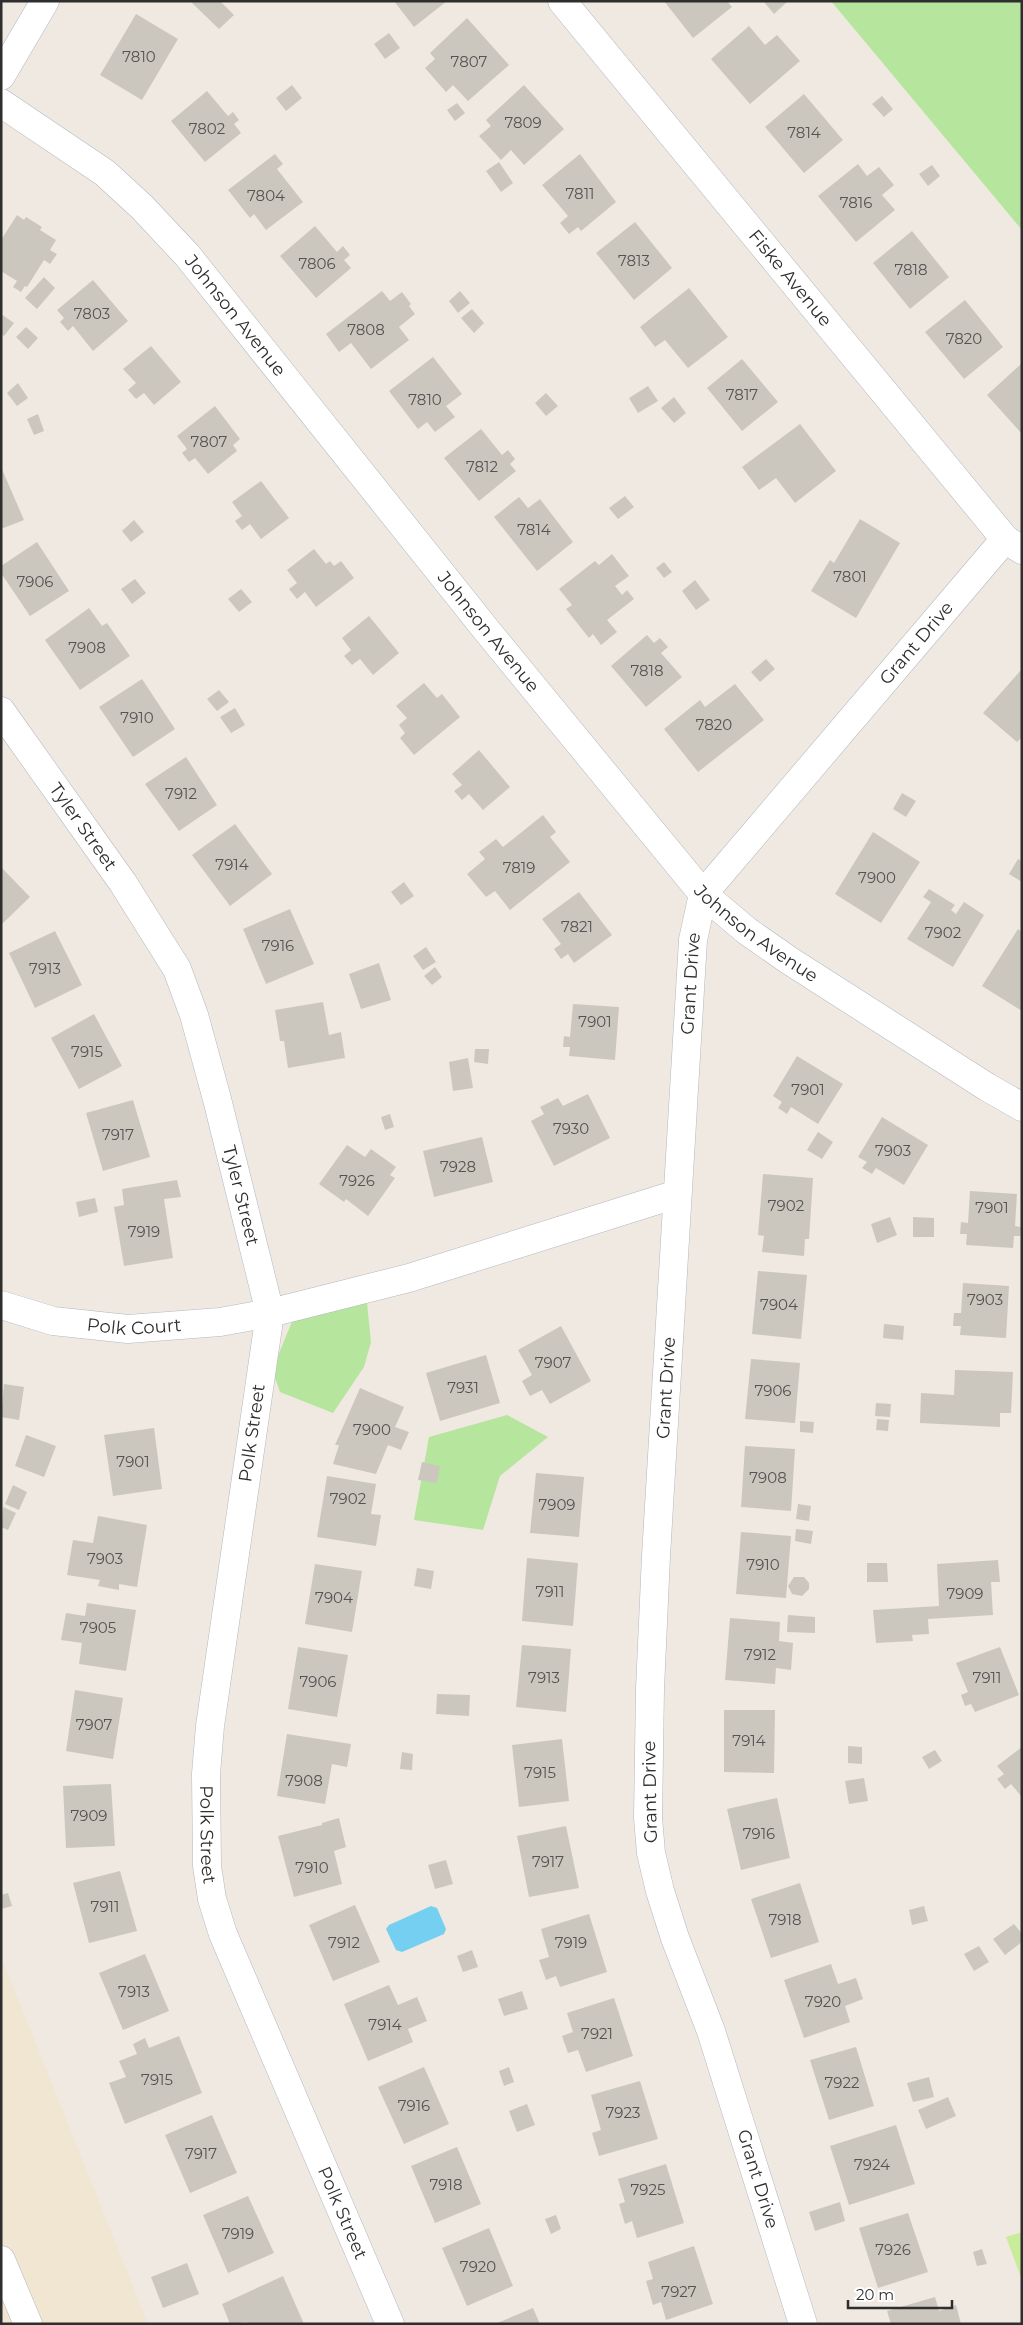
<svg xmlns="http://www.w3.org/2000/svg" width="1023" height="2325" viewBox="0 0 1023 2325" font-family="Montserrat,sans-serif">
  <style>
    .education { fill: #f0e6d1 }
    .green { fill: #b6e59e }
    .pitch { fill: #c9ec9a }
    .water { fill: #75cff0 }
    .building { fill: #cbc7bf }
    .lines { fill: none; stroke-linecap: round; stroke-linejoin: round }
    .minor-casing { stroke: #b4b7c1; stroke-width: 29 }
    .minor { stroke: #fff; stroke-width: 28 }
    .labels { text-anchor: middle; stroke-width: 4.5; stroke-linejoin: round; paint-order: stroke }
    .number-label { font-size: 15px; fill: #555452 }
    .street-label { font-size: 18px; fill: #2e2e2e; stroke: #fff }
  </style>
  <rect width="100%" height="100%" fill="#efe9e1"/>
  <!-- education -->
  <path class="education" d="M1 1956 148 2324H1Z"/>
  <!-- green -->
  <path class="green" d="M831 1H1022V230Z
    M367 1303 371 1342 364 1367 333 1413 280 1392 272 1370 294 1317Z
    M507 1415 548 1437 500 1476 483 1530 414 1520 429 1437Z"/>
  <!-- pitch -->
  <path class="pitch" d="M1022 2232V2280L1006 2237Z"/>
  <!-- water -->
  <path class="water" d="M431 1906 437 1908 446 1929 444 1934 402 1952 396 1950 386 1929 389 1925Z"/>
  <!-- building -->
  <path class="building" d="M190 1H220L234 15 219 29Z
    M394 1H447L414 27Z
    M664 1H727L732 7 693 38Z
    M765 1H788L774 14 764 2Z
    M136 14 178 39 142 100 100 75Z
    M467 18 509 65 468 101 453 85 446 92 425 68 435 59 430 53Z
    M749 26 765 45 777 35 800 61 750 104 711 59Z
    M389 33 400 48 385 59 374 44Z
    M292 85 302 98 286 111 276 98Z
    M524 85 564 129 524 165 511 150 501 160 479 136 491 126 486 120Z
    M207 91 228 116 233 112 239 120 234 124 241 133 205 162 171 121Z
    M804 94 843 140 804 173 765 127Z
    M882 96 893 109 884 117 872 104Z
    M457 103 465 113 455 121 447 110Z
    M275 154 283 164 277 169 303 202 266 230 254 214 250 218 228 190Z
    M580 154 616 202 581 231 578 227 569 234 560 223 568 216 542 185Z
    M499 162 513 183 501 192 486 171Z
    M858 164 867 176 879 167 894 185 882 195 895 210 856 242 818 196Z
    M932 165 940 176 928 186 919 174Z
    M17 215 24 220 26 217 42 227 40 230 56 240 50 250 57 254 50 264 44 260 27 287 25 286 21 292 13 287 17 281 1 271V240Z
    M635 222 672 268 634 300 596 253Z
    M315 226 337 252 343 246 350 255 344 260 351 268 316 298 280 256Z
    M912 231 949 277 910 309 873 263Z
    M44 277 55 288 37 309 25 298Z
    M93 280 128 321 93 351 73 326 68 331 60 322 64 318 57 310Z
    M689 288 728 337 688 368 665 340 655 347 640 327Z
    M382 291 390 301 402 292 411 304 409 306 415 314 399 327 409 340 371 369 351 343 339 352 326 334Z
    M460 291 470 303 458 313 449 301Z
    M965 300 1003 347 964 379 925 332Z
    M472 309 484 323 474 333 461 318Z
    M1 314 14 323 4 336 1 334Z
    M26 327 38 338 28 349 16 337Z
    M151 346 181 382 154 405 144 393 136 399 128 390 136 383 123 369Z
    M433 357 462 394 446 406 455 417 435 432 427 422 418 429 389 391Z
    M742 359 778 402 742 431 707 388Z
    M1022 363V434L987 395Z
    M18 383 28 398 17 406 7 393Z
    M648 386 658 401 638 413 629 398Z
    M546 393 558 406 546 416 535 403Z
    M674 397 686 413 674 423 661 408Z
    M215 406 240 439 233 445 237 451 208 474 195 458 189 462 182 453 187 449 177 436Z
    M38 414 44 431 34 435 27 419Z
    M800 424 836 471 795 503 776 478 759 490 742 467Z
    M481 429 502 455 508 450 515 459 510 464 516 471 479 501 444 458Z
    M1 467 24 520 1 529Z
    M261 481 289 518 261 539 250 524 242 530 235 521 242 516 232 502Z
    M625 496 634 507 618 519 609 508Z
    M519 497 528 508 540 499 573 542 537 571 494 517Z
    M860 519 900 543 856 618 811 591 830 560 834 563Z
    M134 520 144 532 131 542 122 531Z
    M37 542 69 591 30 616 1 573V566Z
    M314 549 326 564 330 561 334 566 341 561 354 578 316 607 305 592 297 599 289 589 297 583 287 570Z
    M612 554 629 576 615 586 622 595 627 590 634 599 607 620 617 632 601 645 593 634 589 638 566 609 572 605 559 589 595 561 599 565Z
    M664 562 672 572 664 578 656 568Z
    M135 579 146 593 132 604 121 589Z
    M695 580 710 600 696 610 682 591Z
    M241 589 252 602 239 612 228 599Z
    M89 608 102 626 107 623 130 656 80 690 45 640Z
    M369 616 399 653 373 675 360 659 352 665 344 656 351 650 342 638Z
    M647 635 654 643 660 638 668 647 661 653 682 677 646 707 611 666Z
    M766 659 775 669 760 682 751 672Z
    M1022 669V737L1017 742 983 713Z
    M142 679 175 729 133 757 99 707Z
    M424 683 437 698 442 694 460 717 414 755 400 738 405 733 399 725 407 718 396 706Z
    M735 684 764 720 698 772 664 729 700 700 705 707Z
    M219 690 229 702 217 711 207 699Z
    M235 708 245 725 231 733 220 717Z
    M479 750 510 787 483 810 469 794 462 800 454 791 462 785 452 774Z
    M186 757 217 805 179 831 145 784Z
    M902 793 916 801 906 817 893 809Z
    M543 815 556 832 550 837 570 862 510 910 495 891 486 897 467 874 485 859 479 852 496 839 503 847Z
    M235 824 272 874 230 906 192 855Z
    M873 832 920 862 881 923 835 894Z
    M1018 859 1022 861V882L1009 874Z
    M1 867 30 897 1 925Z
    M404 882 414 896 401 905 391 892Z
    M929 889 955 905 951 910 956 914 964 902 984 915 953 967 907 939 931 902 923 897Z
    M579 892 612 935 574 963 568 954 561 959 554 949 561 944 542 919Z
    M290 909 314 964 266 984 243 929Z
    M1018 929 1022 932V1011L982 986Z
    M55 931 82 985 35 1008 9 953Z
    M426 947 436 962 423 970 413 956Z
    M379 963 391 1000 361 1009 349 974Z
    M435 967 442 977 432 985 424 976Z
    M323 1002 329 1035 341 1032 345 1058 288 1068 284 1041H280L275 1010Z
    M573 1004 619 1007 615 1060 569 1056 570 1047H563L564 1036 570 1037Z
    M94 1014 122 1066 79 1089 51 1038Z
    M475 1049H489L488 1064 474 1062Z
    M797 1056 843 1084 818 1124 791 1107 787 1114 778 1108 782 1102 773 1096Z
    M468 1058 473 1088 453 1091 449 1062Z
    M588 1094 610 1138 554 1166 531 1121 544 1114 540 1107 558 1098 563 1106Z
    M133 1100 150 1157 103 1171 86 1113Z
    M390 1114 394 1127 385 1130 381 1117Z
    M882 1117 928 1145 904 1185 876 1168 872 1174 862 1168 867 1162 858 1157Z
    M818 1132 833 1142 822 1159 807 1150Z
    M482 1137 493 1182 434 1197 423 1151Z
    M347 1145 365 1157 371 1149 396 1167 390 1175 395 1178 368 1216 346 1199 344 1202 319 1184Z
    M763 1174 813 1178 809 1239H805L804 1256 762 1252 764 1236 758 1235Z
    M177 1180 181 1197 164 1199 173 1258 124 1266 114 1207 124 1205 122 1189Z
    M970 1191 1017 1194 1015 1226 1021 1227 1020 1236H1014L1013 1248 966 1245 967 1234H960L961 1222 968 1223Z
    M95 1198 98 1212 79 1217 76 1202Z
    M890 1217 897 1235 877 1243 871 1224Z
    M913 1217 934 1218V1237H913Z
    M758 1271 807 1275 801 1339 752 1334Z
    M963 1283 1009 1286 1006 1338 960 1335 961 1326H953L954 1313H961Z
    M884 1324 904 1326 903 1340 883 1338Z
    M561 1326 591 1381 550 1404 542 1390 530 1396 522 1381 532 1375 518 1350Z
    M486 1355 500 1403 440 1421 426 1373Z
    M751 1359 800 1363 795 1423 745 1419Z
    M955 1370 1013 1372 1011 1413H1000V1427L920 1423 921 1393 954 1395Z
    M4 1384 24 1387 19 1420 1 1417Z
    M360 1388 404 1407 395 1427 409 1432 401 1450 388 1445 376 1474 333 1464 339 1445H335Z
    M876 1403 891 1404 890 1417 875 1416Z
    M877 1419 889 1420 888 1431 876 1430Z
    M800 1421 814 1422 813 1433 800 1432Z
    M154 1428 162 1489 113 1496 104 1435Z
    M26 1435 56 1446 44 1477 15 1466Z
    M745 1446 795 1449 791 1511 741 1507Z
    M422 1462 440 1466 437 1483 418 1480Z
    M536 1473 584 1477 579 1537 530 1533Z
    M327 1476 376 1484 371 1514 381 1515 376 1546 317 1537Z
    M13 1485 27 1492 19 1510 5 1504Z
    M798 1504 811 1506 809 1521 796 1519Z
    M3 1507 16 1513 8 1530 1 1527Z
    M98 1516 147 1525 137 1587 119 1584V1590L98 1586 100 1580 67 1575 73 1540 93 1543Z
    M796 1529 813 1531 811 1544 795 1541Z
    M741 1532 791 1536 786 1598 736 1594Z
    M527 1558 578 1563 573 1626 522 1621Z
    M998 1560 1000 1582H991L993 1615 928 1619 929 1634 912 1635 913 1641 876 1643 873 1610 939 1606 937 1564Z
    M867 1563H887L888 1582H867Z
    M315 1564 362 1571 352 1632 305 1624Z
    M417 1568 434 1571 431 1589 414 1586Z
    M794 1577H804L809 1583V1589L802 1596 792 1594 788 1586Z
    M87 1603 136 1610 126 1671 79 1664 82 1643 61 1640 66 1613 85 1616Z
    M788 1615 815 1617V1633L787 1632Z
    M730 1618 780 1622 779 1641 793 1643 791 1670 776 1668 775 1684 725 1680Z
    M522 1645 571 1649 566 1712 516 1707Z
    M298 1647 348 1655 337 1717 288 1709Z
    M1000 1647 1019 1695 975 1712 971 1704 965 1706 961 1695 968 1692 956 1663Z
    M75 1690 123 1698 113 1759 66 1751Z
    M437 1694 470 1695 469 1716 436 1714Z
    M724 1710H775L774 1773 724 1772Z
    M287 1734 351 1744 347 1767 332 1764 325 1804 277 1796Z
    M562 1739 569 1801 519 1807 512 1745Z
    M848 1746 862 1747V1764L848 1763Z
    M1022 1747V1797L1011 1784 1005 1789 997 1779 1004 1774 997 1766Z
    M935 1750 942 1761 929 1769 922 1757Z
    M402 1752 413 1754 412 1770 400 1769Z
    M864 1778 868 1801 849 1804 845 1781Z
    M111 1784 115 1846 66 1848 63 1786Z
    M777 1798 790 1858 741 1870 727 1809Z
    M339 1818 346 1847 334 1851 342 1884 294 1897 278 1836 322 1825V1823Z
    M566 1826 579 1888 529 1897 517 1836Z
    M446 1860 453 1884 435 1889 428 1865Z
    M120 1871 137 1931 89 1943 73 1883Z
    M800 1883 819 1942 771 1958 751 1899Z
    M8 1893 12 1906 1 1909V1895Z
    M355 1905 380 1962 333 1981 309 1925Z
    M924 1906 928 1921 912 1925 909 1910Z
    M589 1914 607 1972 560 1987 556 1976 546 1980 539 1960 549 1957 541 1929Z
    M1014 1924 1022 1934V1942L1005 1955 993 1939Z
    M979 1946 989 1962 974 1971 964 1954Z
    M472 1950 478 1967 463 1972 457 1956Z
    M145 1954 169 2011 123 2030 99 1973Z
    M831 1964 838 1984 856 1978 863 1999 845 2006 850 2022 804 2038 784 1980Z
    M389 1985 398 2005 417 1997 427 2021 408 2029 413 2042 368 2061 344 2004Z
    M522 1991 528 2009 504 2016 498 1999Z
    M614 1998 633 2056 586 2072 578 2050 568 2053 562 2036 573 2032 567 2013Z
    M179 2036 202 2093 125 2124 109 2083 126 2077 119 2061 137 2054 133 2044 145 2038 149 2048Z
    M856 2047 874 2106 829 2120 810 2060Z
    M424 2067 449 2124 404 2144 378 2087Z
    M509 2067 514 2082 504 2086 499 2071Z
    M929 2077 934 2097 913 2102 907 2083Z
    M640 2081 658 2139 599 2156 592 2133 601 2130 591 2095Z
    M948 2097 956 2116 926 2129 918 2110Z
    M527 2104 535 2125 517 2132 509 2111Z
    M212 2115 237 2173 190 2193 165 2135Z
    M896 2125 915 2184 849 2205 830 2146Z
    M457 2147 481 2204 435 2223 411 2166Z
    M666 2164 684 2223 637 2238 632 2221 625 2224 619 2204 625 2202 618 2179Z
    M248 2196 274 2253 228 2273 203 2215Z
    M840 2202 845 2221 815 2231 809 2212Z
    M908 2213 928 2272 878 2288 859 2228Z
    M556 2215 561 2229 551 2234 545 2219Z
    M489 2228 513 2286 467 2306 442 2248Z
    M694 2246 713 2304 666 2320 661 2302 653 2305 646 2281 653 2279 648 2262Z
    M982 2249 987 2264 977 2266 973 2252Z
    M187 2263 199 2294 163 2308 151 2277Z
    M283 2276 304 2324H248L247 2322 230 2324 222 2304Z
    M935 2297 939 2311 956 2305 961 2324H891L887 2311Z
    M533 2308 540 2324H495Z"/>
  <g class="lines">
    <!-- minor casing -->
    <g class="minor-casing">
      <g id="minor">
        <path id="s1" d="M562 1 1005 539 1022 550"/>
        <path d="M1 76 45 1"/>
        <path id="s2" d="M1 103 105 173 142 207 187 255 488 632 703 894 747 931 790 961 987 1087 1022 1107"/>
        <path id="s3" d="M1 711 123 883 177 969 194 1015 217 1099 270 1313 210 1726 206 1774 207 1866 212 1899 223 1934 390 2324"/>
        <path id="s4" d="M1 1305 53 1321 128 1329 220 1322 270 1313 409 1278 677 1194"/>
        <path d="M1 2260 28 2324"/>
        <path id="s5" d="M803 2324 711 2031 675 1938 660 1891 651 1853 648 1818 650 1689 656 1556 693 940 703 894 1005 539"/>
      </g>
    </g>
    <!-- minor -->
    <use href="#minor" class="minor"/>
  </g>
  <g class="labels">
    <!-- number labels -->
    <g class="number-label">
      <text x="139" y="62">7810</text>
      <text x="469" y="67">7807</text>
      <text x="523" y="128">7809</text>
      <text x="207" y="134">7802</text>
      <text x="804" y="138">7814</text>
      <text x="580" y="199">7811</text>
      <text x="266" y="201">7804</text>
      <text x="856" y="208">7816</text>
      <text x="634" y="266">7813</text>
      <text x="317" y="269">7806</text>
      <text x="911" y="275">7818</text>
      <text x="92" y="319">7803</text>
      <text x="366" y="335">7808</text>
      <text x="964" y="344">7820</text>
      <text x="742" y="400">7817</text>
      <text x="425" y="405">7810</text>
      <text x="209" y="447">7807</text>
      <text x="482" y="472">7812</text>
      <text x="534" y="535">7814</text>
      <text x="850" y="582">7801</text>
      <text x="35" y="587">7906</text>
      <text x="87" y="653">7908</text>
      <text x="647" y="676">7818</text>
      <text x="137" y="723">7910</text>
      <text x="714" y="730">7820</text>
      <text x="181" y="799">7912</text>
      <text x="232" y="870">7914</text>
      <text x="519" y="873">7819</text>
      <text x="877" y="883">7900</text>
      <text x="577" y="932">7821</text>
      <text x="943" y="938">7902</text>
      <text x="278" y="951">7916</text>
      <text x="45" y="974">7913</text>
      <text x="595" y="1027">7901</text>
      <text x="87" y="1057">7915</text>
      <text x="808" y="1095">7901</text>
      <text x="571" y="1134">7930</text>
      <text x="118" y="1140">7917</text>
      <text x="893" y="1156">7903</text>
      <text x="458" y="1172">7928</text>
      <text x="357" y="1186">7926</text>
      <text x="786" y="1211">7902</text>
      <text x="992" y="1213">7901</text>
      <text x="144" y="1237">7919</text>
      <text x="985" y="1305">7903</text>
      <text x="779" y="1310">7904</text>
      <text x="553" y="1368">7907</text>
      <text x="463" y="1393">7931</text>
      <text x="773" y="1396">7906</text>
      <text x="372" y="1435">7900</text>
      <text x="133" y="1467">7901</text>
      <text x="768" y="1483">7908</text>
      <text x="348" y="1504">7902</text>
      <text x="557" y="1510">7909</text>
      <text x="105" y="1564">7903</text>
      <text x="763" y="1570">7910</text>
      <text x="550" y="1597">7911</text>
      <text x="965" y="1599">7909</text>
      <text x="334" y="1603">7904</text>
      <text x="98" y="1633">7905</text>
      <text x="760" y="1660">7912</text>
      <text x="544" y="1683">7913</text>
      <text x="987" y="1683">7911</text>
      <text x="318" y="1687">7906</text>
      <text x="94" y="1730">7907</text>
      <text x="749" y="1746">7914</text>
      <text x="540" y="1778">7915</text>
      <text x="304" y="1786">7908</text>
      <text x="89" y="1821">7909</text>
      <text x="759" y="1839">7916</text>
      <text x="548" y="1867">7917</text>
      <text x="312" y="1873">7910</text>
      <text x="105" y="1912">7911</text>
      <text x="785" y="1925">7918</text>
      <text x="344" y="1948">7912</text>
      <text x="571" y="1948">7919</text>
      <text x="134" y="1997">7913</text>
      <text x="823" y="2007">7920</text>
      <text x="385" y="2030">7914</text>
      <text x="597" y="2039">7921</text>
      <text x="157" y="2085">7915</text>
      <text x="842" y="2088">7922</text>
      <text x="414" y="2111">7916</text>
      <text x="623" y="2118">7923</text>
      <text x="201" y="2159">7917</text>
      <text x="872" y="2170">7924</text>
      <text x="446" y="2190">7918</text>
      <text x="648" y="2195">7925</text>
      <text x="238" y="2239">7919</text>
      <text x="893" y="2255">7926</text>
      <text x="478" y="2272">7920</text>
      <text x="679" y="2297">7927</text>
    </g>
    <!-- street labels -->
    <g class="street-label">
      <text dy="6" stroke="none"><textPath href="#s1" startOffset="359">Fiske Avenue</textPath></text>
      <text dy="6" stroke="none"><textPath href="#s2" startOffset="319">Johnson Avenue</textPath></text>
      <text dy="6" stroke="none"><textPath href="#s2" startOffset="724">Johnson Avenue</textPath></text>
      <text dy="6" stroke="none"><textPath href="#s5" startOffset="1786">Grant Drive</textPath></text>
      <text dy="6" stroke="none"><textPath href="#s3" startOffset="142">Tyler Street</textPath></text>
      <text dy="6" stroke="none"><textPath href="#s2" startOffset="1129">Johnson Avenue</textPath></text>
      <text dy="6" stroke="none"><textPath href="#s5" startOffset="1366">Grant Drive</textPath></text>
      <text dy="6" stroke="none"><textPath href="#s3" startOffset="548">Tyler Street</textPath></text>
      <text dy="6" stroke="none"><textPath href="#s4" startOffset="136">Polk Court</textPath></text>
      <text dy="6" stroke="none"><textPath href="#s5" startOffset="961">Grant Drive</textPath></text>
      <text transform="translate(252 1433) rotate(-82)" y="6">Polk Street</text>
      <text transform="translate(650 1792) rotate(-91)" y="6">Grant Drive</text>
      <text dy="6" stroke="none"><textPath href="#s3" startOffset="1195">Polk Street</textPath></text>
      <text transform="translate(758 2179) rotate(73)" y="6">Grant Drive</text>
      <text dy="6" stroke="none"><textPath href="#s3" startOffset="1600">Polk Street</textPath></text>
    </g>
  </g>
  <!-- border -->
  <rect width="1023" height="2325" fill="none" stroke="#2e2e2e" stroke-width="5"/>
  <!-- scale -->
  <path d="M848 2300v8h104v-8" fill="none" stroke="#2e2e2e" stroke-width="2.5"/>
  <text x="856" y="2300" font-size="15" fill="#2e2e2e" stroke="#ffffff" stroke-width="4" paint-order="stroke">20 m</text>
</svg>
